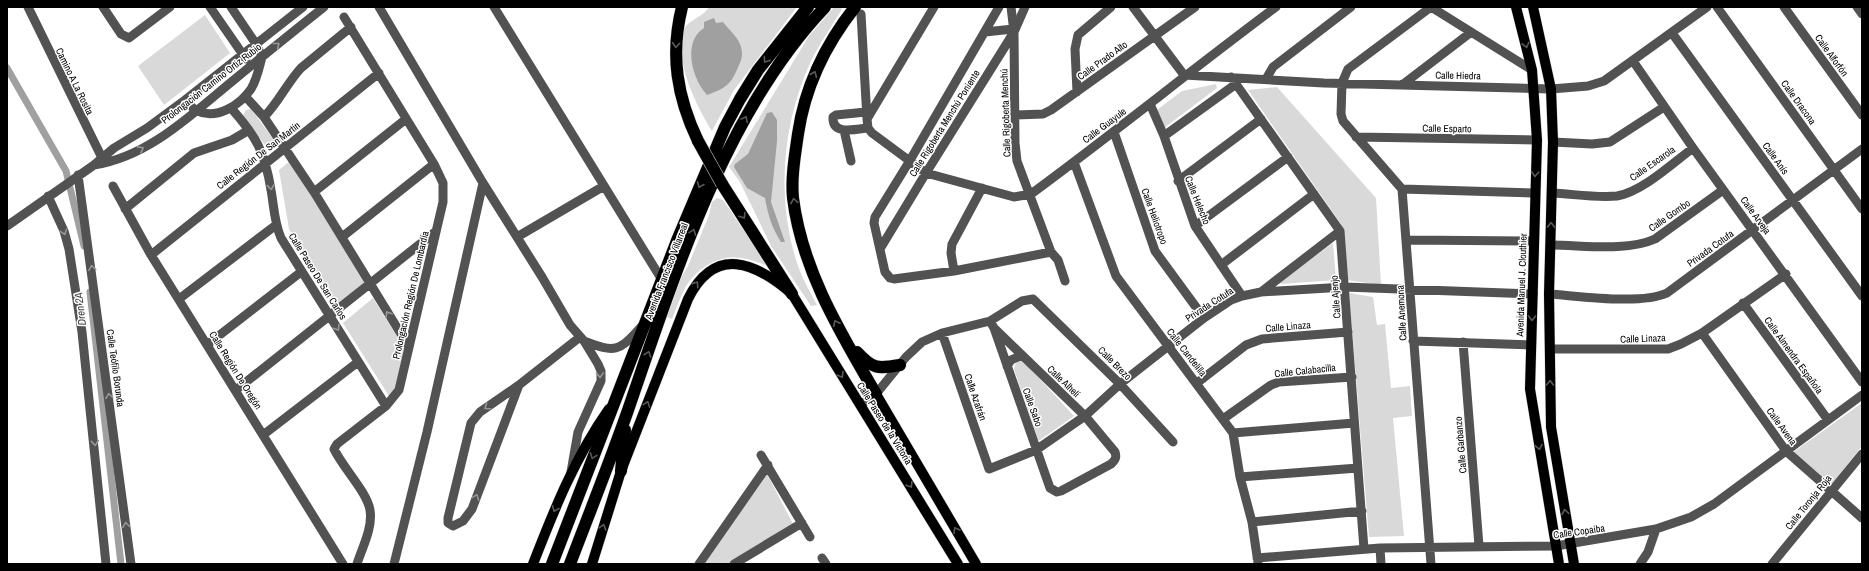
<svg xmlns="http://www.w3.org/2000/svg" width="1869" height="571" viewBox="0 0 1869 571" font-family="'Archivo Narrow',sans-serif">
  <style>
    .green { fill: #d9d9d9 }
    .water { fill: #a0a0a0 }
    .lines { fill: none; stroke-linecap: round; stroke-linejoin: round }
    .canal { stroke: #a0a0a0; stroke-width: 7 }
    .major-casing { stroke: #dbdbdb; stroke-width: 11 }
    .highway-casing { stroke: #dbdbdb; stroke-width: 13 }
    .minor { stroke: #525252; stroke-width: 9 }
    .major { stroke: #000; stroke-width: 10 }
    .highway { stroke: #000; stroke-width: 12 }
    .highway-bridge-casing { stroke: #dbdbdb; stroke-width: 13; stroke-linecap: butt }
    .highway-bridge { stroke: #000; stroke-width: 12 }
    .oneway { stroke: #979797 }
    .oneway2 { stroke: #595959 }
    .labels { text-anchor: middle; stroke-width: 3; stroke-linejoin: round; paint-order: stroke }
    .street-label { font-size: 10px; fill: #000; stroke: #fff }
    .water-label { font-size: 11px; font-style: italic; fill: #414141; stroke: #fff }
  </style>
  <rect width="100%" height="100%" fill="#fff"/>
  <!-- green -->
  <path class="green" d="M709 7H797L734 90 712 131C697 107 674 61 683 32 686 20 703 18 709 7Z
    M834 7H840L842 9C832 26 820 43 811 61 782 124 776 198 797 263 802 278 810 292 817 305L811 306 771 246 740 182 729 167 809 36Z
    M205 15 230 53 164 105 138 66Z
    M1216 84 1217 88 1164 128 1157 110 1182 91Z
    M1277 87 1376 198 1381 285 1347 280 1341 224 1248 90Z
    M251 109 278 146 270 152 243 115 246 110Z
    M290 161 368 289 338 314 289 229 279 170Z
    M717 198 723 200 768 266C759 263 750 259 741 258 719 254 696 269 685 288 680 298 676 309 672 319L667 317 681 278 688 266 709 215 712 202Z
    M1333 243 1336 280 1281 284 1280 282Z
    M1349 293 1373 297 1377 325 1385 324 1391 388 1410 386 1412 416 1393 418 1404 536 1369 537Z
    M373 298 408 354 392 401 343 323Z
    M1018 361H1023L1074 416 1040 440H1038L1014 369 1015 364Z
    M1862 403V446L1830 486 1792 453Z
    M767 474 793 524 729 564H704Z"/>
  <!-- water -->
  <path class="water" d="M714 18 716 23 723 22C729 30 739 38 741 47 743 54 742 59 739 65 731 85 726 88 707 95 692 79 682 42 704 28V22Z
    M772 112 777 120V141L771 202 785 242H781C772 228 768 215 765 198L747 188 734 167 735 164 748 154 767 113Z"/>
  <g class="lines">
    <!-- canal -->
    <path class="canal" d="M7 68 66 171 84 246
      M90 292 121 564"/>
    <!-- major casing -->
    <g class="major-casing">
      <path id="major" d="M1516 7 1532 70 1537 140 1530 389 1559 564
        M1533 7 1551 89 1553 142 1549 294 1551 427 1574 564
        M876 394 976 564
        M533 564C554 510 575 457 609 409
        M592 564 621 471 688 299C715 245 755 262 792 294L958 564"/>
    </g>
    <!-- highway casing -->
    <g class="highway-casing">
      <path id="highway" d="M682 7C670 55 677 97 698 141
        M855 7C825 45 805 86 798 134 795 155 791 177 793 198 802 270 840 332 876 394
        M722 184 792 294
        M857 352C873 369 877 369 900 365
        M621 471 625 430
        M552 564 678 238 725 127 740 99 758 70 808 7
        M570 564C589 514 609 464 627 413 674 277 724 113 825 7"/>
    </g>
    <!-- minor -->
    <path class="minor" d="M28 7 104 162
      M103 7 121 34 129 38 170 7
      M210 7 246 59
      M379 7 483 183 542 277 570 325 584 341 598 364 601 371V381L578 432 571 472
      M494 7 662 280
      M999 7 909 162 875 217 874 223 885 272 890 278 894 279 954 271 1051 252
      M1011 7 1014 32 1015 143 1017 161 1051 252 1058 260 1065 281
      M1133 7 1184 75 1324 83 1551 89 1588 86 1604 81 1707 7
      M1431 7 1348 69 1342 83 1341 114 1343 121 1402 189 1431 564
      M1431 7 1532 70
      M1717 7 1862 209
      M1784 7 1862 115
      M1857 7 1862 14
      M861 14 867 119 868 128 872 133 926 173 1014 197 1031 194C1114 133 1194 68 1276 7
      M344 17 434 164 443 183V202L399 390 386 406 337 444 334 449C343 468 367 492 370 510 373 528 362 548 357 564
      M985 32 1013 29
      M1672 33 1862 296
      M1633 61 1693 148 1862 382
      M1231 77 1340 231 1364 549
      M1266 79 1273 67 1351 7
      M1402 85 1470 33
      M1077 92 1075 49 1078 35 1111 7
      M245 96 264 117 314 192 409 347
      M185 100C189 104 193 109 197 111 217 120 240 105 251 89 257 79 259 68 262 57L256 44 231 7
      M1150 104 1164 136 1195 226 1242 296
      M231 108C256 136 265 152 271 190 274 206 274 222 281 238L386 406
      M866 112 836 115 833 117C832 136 856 129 868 128
      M1016 115 1043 114 1051 110 1195 7
      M264 117C279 102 287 83 301 68L351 27
      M867 119 934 7
      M844 130 851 161
      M1114 132 1155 251 1204 318
      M1164 136 1236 84
      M1356 137 1537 140
      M1553 142 1592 144 1610 142 1664 107
      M1074 162 1116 276 1233 433 1240 477 1252 522 1258 563
      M94 165C149 157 193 113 235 79 264 55 294 31 324 7
      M78 175 131 564
      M1178 181 1261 119
      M113 186 151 255 343 564
      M1402 189 1534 193
      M314 192 406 119
      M1552 193C1573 194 1596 198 1617 196 1642 192 1673 163 1693 148
      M48 196 64 231 69 249 82 332 106 564
      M125 209 194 153 232 140 249 130
      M7 226 94 165 114 148 147 128 185 100 303 7
      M1195 226 1288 157
      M342 237 434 164
      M517 237 604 186
      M1407 240 1534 241
      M1551 245C1583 245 1626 252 1655 239L1723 190
      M880 249 926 173 1014 32 1025 7
      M151 255 379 73
      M1221 265 1314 194
      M954 271 951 253 952 244 982 188
      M1261 292 1340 231
      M1549 294C1579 296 1641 305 1667 293L1862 149
      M179 299 276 225
      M1743 303 1828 420
      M990 321 994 328 1050 488 1057 492 1061 491 1111 464C1115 460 1117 458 1115 452L1085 416 994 328
      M942 333 989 469 1036 450 1085 416 1120 384 1204 318 1231 300 1242 296 1261 292 1345 287 1533 294
      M1702 333 1786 451 1862 518
      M584 341C615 353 619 352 641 327
      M1413 341 1531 345
      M1463 342 1479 546
      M208 344 301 272
      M1550 349H1668L1681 344 1702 333 1786 274
      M1007 366 1011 360 1022 355
      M1197 383 1246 345 1262 339 1348 332
      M519 385 472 509 463 521 453 526 448 523V518L471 423 480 412 519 385 580 337
      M236 390 435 232
      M860 405 876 394 906 357 922 342 942 333 990 321 1022 301 1033 299 1120 384 1173 442
      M1223 419 1271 385 1279 382 1352 377
      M1233 433 1354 423
      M263 435 358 362
      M761 455 810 537
      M1240 477 1358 468
      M1252 522 1362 511
      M1380 548 1381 564
      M822 558 826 564
      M1257 558 1380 548 1556 546 1656 529 1691 517 1714 504 1862 395
      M394 564 427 432 483 183
      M699 564 768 465
      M734 564 802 523
      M1640 564 1648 552 1656 529
      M1772 564 1862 454"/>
    <!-- major -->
    <use href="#major" class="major"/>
    <!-- highway -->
    <use href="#highway" class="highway"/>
    <!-- highway-bridge casing -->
    <g class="highway-bridge-casing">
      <path id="highway-bridge" d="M698 141 722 184"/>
    </g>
    <!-- highway-bridge -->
    <use href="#highway-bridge" class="highway-bridge"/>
  </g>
  <!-- one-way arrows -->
  <defs><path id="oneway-chevron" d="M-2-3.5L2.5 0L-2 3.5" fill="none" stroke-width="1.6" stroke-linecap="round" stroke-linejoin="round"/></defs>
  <g class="oneway">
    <use href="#oneway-chevron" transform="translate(277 45) rotate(-39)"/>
    <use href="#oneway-chevron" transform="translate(141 149) rotate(-29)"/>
    <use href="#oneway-chevron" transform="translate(271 187) rotate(81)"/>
    <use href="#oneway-chevron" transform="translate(64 232) rotate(71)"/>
    <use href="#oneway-chevron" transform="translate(92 268) rotate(-98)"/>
    <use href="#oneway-chevron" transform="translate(388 314) rotate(-122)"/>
    <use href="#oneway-chevron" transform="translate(337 328) rotate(58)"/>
    <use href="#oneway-chevron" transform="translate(600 375) rotate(88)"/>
    <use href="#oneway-chevron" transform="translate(109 396) rotate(-98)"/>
    <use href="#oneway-chevron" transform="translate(487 407) rotate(145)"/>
    <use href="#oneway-chevron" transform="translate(95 443) rotate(84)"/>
    <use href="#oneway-chevron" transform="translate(476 497) rotate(-69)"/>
    <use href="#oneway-chevron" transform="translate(126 525) rotate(-98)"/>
  </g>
  <g class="oneway2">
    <use href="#oneway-chevron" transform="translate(676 45) rotate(94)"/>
    <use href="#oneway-chevron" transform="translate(1526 45) rotate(76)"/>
    <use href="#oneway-chevron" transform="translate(766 60) rotate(126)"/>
    <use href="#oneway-chevron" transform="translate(814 74) rotate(-67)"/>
    <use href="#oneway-chevron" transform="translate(745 119) rotate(-62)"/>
    <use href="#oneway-chevron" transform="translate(1535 174) rotate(93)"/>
    <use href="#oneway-chevron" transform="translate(700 185) rotate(113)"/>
    <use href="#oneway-chevron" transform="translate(794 201) rotate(-99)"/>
    <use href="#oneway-chevron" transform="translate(743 216) rotate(58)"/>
    <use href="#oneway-chevron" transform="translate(1551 225) rotate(-89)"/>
    <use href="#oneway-chevron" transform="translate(693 232) rotate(-69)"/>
    <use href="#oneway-chevron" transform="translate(696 284) rotate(-55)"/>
    <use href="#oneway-chevron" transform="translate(1532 318) rotate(92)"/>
    <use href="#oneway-chevron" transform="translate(836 323) rotate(-117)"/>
    <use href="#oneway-chevron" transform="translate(648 354) rotate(-71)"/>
    <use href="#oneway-chevron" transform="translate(841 375) rotate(59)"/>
    <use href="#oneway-chevron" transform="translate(1550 383) rotate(-89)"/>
    <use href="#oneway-chevron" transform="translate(647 404) rotate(-69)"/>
    <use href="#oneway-chevron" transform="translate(1539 447) rotate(80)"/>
    <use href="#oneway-chevron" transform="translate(593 456) rotate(111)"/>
    <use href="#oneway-chevron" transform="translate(910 485) rotate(58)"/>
    <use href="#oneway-chevron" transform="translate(555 509) rotate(113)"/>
    <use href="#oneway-chevron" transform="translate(1565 512) rotate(-99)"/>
    <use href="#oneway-chevron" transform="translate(603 527) rotate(-73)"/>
    <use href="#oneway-chevron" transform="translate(956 530) rotate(-120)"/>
  </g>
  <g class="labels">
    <!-- street labels -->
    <g class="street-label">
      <text transform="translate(1832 55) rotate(54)" y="4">Calle Alforfón</text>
      <text transform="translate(1102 60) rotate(-36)" y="4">Calle Prado Alto</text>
      <text transform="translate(1458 75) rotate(1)" y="4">Calle Hiedra</text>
      <text transform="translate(75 81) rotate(64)" y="4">Camino A La Rosita</text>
      <text transform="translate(211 83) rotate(-38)" y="4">Prolongación Camino Ortiz Rubio</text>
      <text transform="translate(1799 102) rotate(54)" y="4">Calle Dracona</text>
      <text transform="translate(1005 113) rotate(-92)" y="4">Calle Rigoberta Menchú</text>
      <text transform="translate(944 123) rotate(-58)" y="4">Calle Rigoberta Menchú Poniente</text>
      <text transform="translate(1104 125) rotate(-37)" y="4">Calle Guayule</text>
      <text transform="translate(1447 128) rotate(1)" y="4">Calle Esparto</text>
      <text transform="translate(258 155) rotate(-38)" y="4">Calle Región De San Martín</text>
      <text transform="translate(1776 158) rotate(54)" y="4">Calle Anís</text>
      <text transform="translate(1652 163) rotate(-35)" y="4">Calle Escarola</text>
      <text transform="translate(1198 200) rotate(68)" y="4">Calle Helecho</text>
      <text transform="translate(1669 215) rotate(-35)" y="4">Calle Gombo</text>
      <text transform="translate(1756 215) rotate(54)" y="4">Calle Arveja</text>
      <text transform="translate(1155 216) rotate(70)" y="4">Calle Heliotropo</text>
      <text transform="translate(1710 248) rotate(-36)" y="4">Privada Cotufa</text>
      <text transform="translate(666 271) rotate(-69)" y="4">Avenida Francisco Villarreal</text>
      <text transform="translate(318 276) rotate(58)" y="4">Calle Paseo De San Carlos</text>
      <text transform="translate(1521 285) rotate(-88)" y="4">Avenida Manuel J. Clouthier</text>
      <text transform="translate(410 295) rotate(-77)" y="4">Prolongación Región De Lombardía</text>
      <text transform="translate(1335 297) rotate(-94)" y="4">Calle Ajenjo</text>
      <text transform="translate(1209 304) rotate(-33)" y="4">Privada Cotufa</text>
      <text transform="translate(1401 313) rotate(-93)" y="4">Calle Anemona</text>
      <text transform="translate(1288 326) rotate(-5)" y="4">Calle Linaza</text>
      <text transform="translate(1643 338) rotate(-2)" y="4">Calle Linaza</text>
      <text transform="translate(1187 352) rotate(52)" y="4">Calle Candelilla</text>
      <text transform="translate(1794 355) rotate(54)" y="4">Calle Almendra Española</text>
      <text transform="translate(1115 363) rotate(45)" y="4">Calle Brezo</text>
      <text transform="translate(116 368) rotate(82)" y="4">Calle Teófilo Borunda</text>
      <text transform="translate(236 370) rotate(58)" y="4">Calle Región De Oregón</text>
      <text transform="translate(1305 370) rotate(-6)" y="4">Calle Calabacilla</text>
      <text transform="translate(1064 381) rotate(44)" y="4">Calle Alhelí</text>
      <text transform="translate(976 397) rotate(71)" y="4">Calle Azafrán</text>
      <text transform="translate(1033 407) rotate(70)" y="4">Calle Sabo</text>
      <text transform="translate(885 423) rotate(58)" y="4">Calle Paseo de la Victoria</text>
      <text transform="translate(1782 426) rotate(54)" y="4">Calle Avena</text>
      <text transform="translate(1460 445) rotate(-95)" y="4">Calle Garbanzo</text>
      <text transform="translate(1808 502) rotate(-51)" y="4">Calle Toronja Roja</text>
      <text transform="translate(1579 531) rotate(-8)" y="4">Calle Copaiba</text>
    </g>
    <!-- water labels -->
    <g class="water-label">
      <text transform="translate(80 309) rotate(-97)" y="4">Dren 2A</text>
    </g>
  </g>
  <!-- border -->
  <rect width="1869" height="571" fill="none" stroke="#000000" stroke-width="16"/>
</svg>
